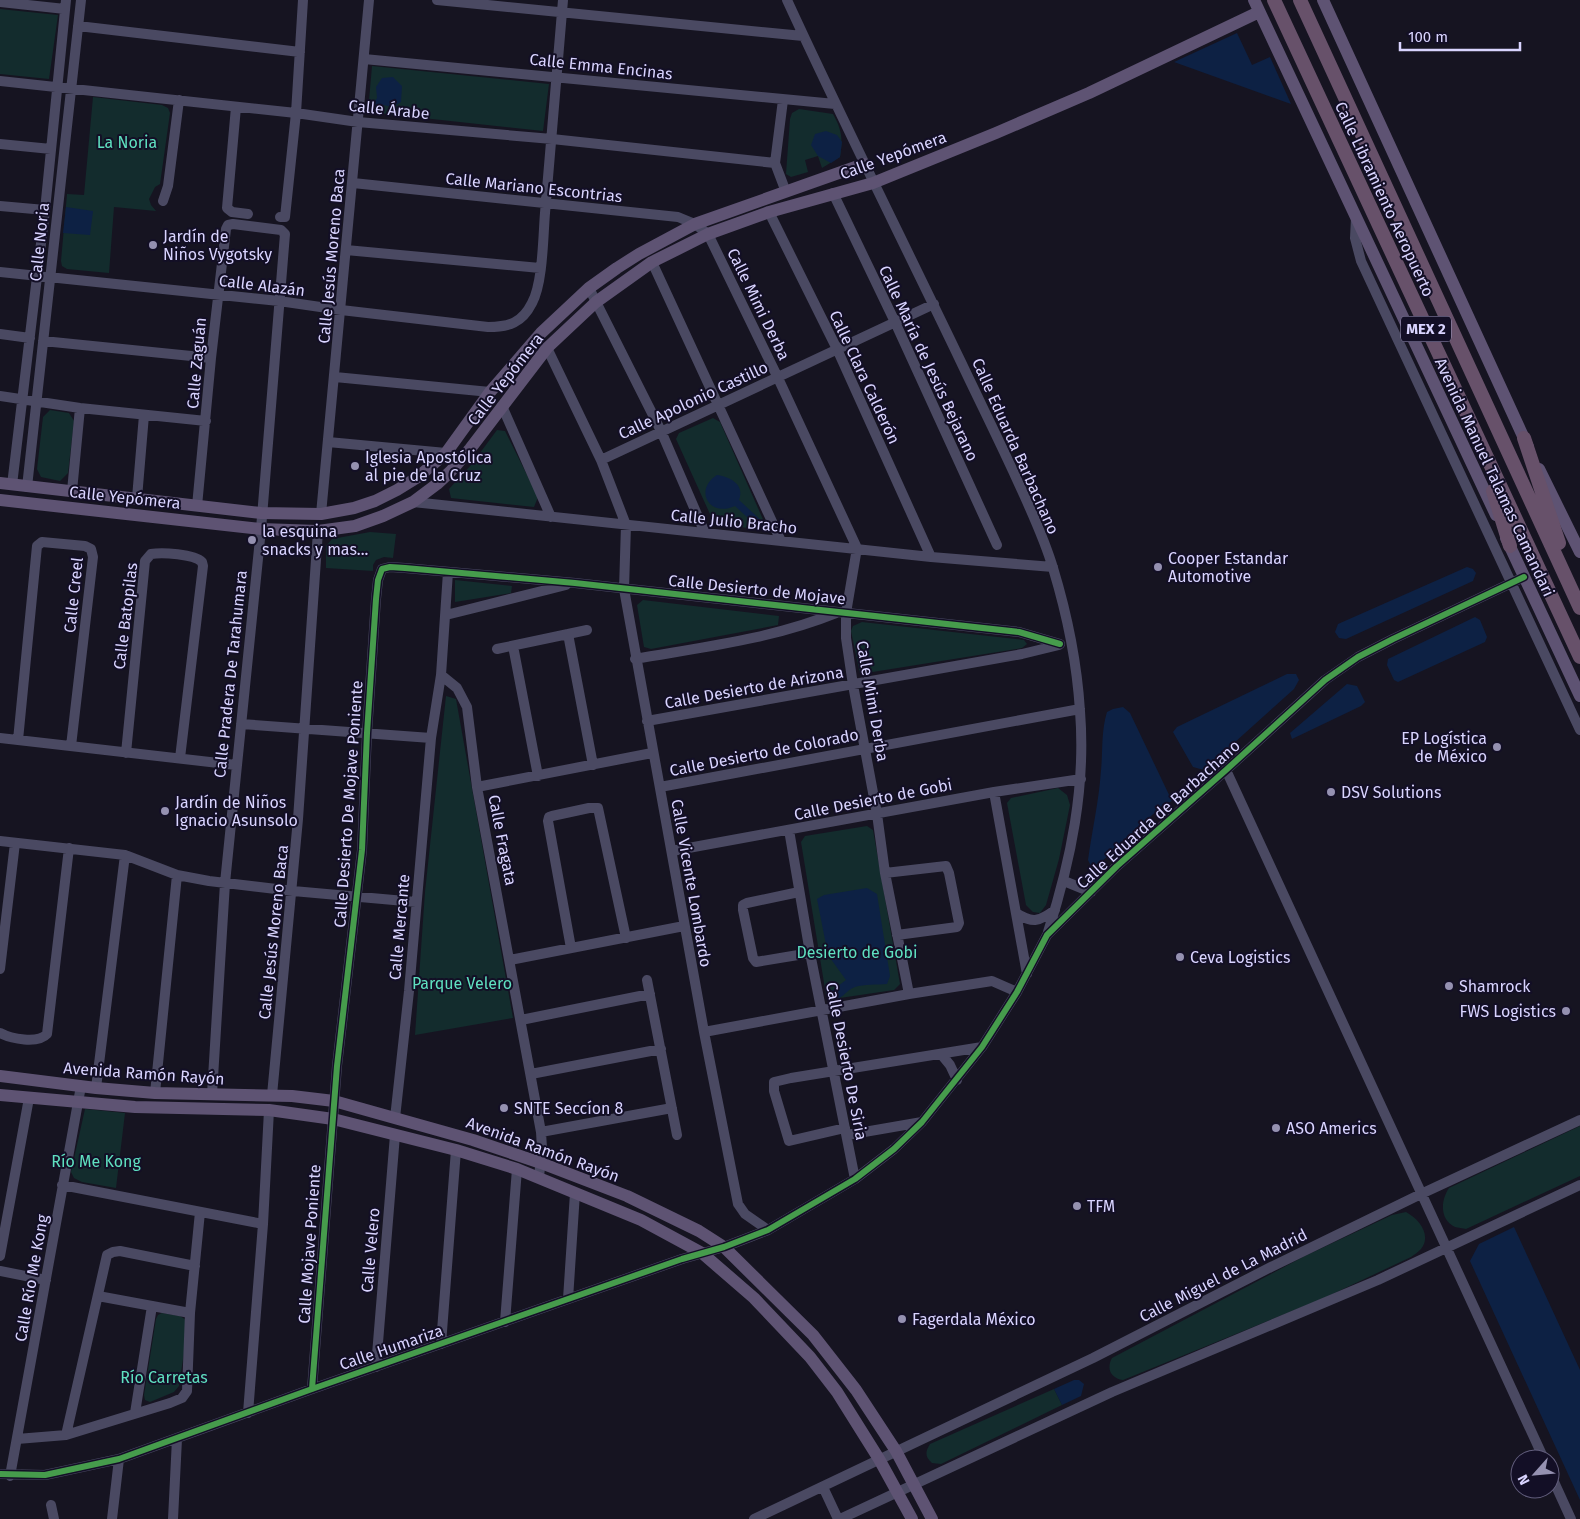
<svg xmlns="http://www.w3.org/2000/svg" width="1580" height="1519" viewBox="0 0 1580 1519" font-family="'Fira Sans',sans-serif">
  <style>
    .green { fill: #132c2d }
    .water { fill: #0d2144 }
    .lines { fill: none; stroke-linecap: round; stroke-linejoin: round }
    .minor { stroke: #4a4962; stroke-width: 10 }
    .major { stroke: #5e5373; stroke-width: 12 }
    .highway { stroke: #67516a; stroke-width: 14 }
    .cycleway-casing { stroke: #130f26; stroke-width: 9 }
    .cycleway { stroke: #469c4c; stroke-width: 6 }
    .poi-dot { fill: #9591b1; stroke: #130f26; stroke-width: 2 }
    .labels { text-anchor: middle; stroke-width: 4; stroke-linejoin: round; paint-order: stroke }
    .shield { fill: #130f26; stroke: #9e99be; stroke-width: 1 }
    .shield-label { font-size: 15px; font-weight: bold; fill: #d9d4ff }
    .street-label { font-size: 16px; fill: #d9d4ff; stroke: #130f26 }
    .park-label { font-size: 16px; fill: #5fe0c0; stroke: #130f26 }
    .poi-label { font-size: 16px; fill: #d9d4ff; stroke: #130f26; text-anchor: start }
  </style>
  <rect width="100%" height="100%" fill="#161421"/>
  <!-- green -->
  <path class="green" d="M0 9 58 15 49 79 0 74Z
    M372 66 549 84 543 131 368 112Z
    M93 97 162 105 168 108 170 113 160 184 155 187 149 199 151 205 156 211 114 207 109 273 67 269 62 266 61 261 67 194 84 195Z
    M799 109 833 114C842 130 843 139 840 157L822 168 818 156 805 160 808 172 791 177 786 174 790 119 792 113Z
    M50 410 69 413 74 421 68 473 60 481 41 477 37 469 43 417Z
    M713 418 720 422 765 524 761 530 714 523 676 439 679 433Z
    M497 430 505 431 538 497 534 507 451 498 449 489 471 465Z
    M370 532 396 534 393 558 384 557 376 560 373 565V571L326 568V546L332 539Z
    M455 580 512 586 511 593 455 602Z
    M643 600 779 616 778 625 651 649 644 647 637 605Z
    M862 622 1024 640 1027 644 1022 648 860 674 851 631 853 626Z
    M446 696 456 699 513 1018 415 1035 425 892Z
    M1058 788 1067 795 1070 805 1059 859 1046 905 1040 913 1033 912 1026 905 1007 803 1011 798Z
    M867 826 873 830 900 984 894 990 833 999 826 995 801 842 805 836Z
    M85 1109 125 1113 116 1188 82 1182 74 1178 71 1172Z
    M1580 1126V1176L1466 1229C1463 1228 1458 1228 1455 1227 1439 1219 1441 1200 1449 1188Z
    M1406 1212C1419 1219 1432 1235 1421 1249 1418 1252 1414 1255 1411 1257L1324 1298 1123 1380C1111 1378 1106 1369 1112 1358L1305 1256 1392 1215Z
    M162 1313 180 1316 186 1320 188 1326 179 1386 174 1392 150 1402 145 1400 144 1395 156 1319 158 1315Z
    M1054 1389 1062 1405 941 1464 932 1463C925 1457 925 1452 930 1444Z"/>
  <!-- water -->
  <path class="water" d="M1237 33 1252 65 1270 57 1291 104 1174 62Z
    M393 77 402 86 401 102 393 107 383 105 368 112 377 98 376 87 382 78Z
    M826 131 837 135 842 142 840 157 831 163 818 156 811 145 815 134Z
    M66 207 93 211 90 235 63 233Z
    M717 475C730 477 745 484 739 500L765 524 761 530 735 506C708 518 694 489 717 475Z
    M1467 567 1473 569 1476 573 1473 581 1346 639 1339 638 1335 632 1338 624Z
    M1475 617 1480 620 1487 637 1485 642 1398 682 1394 680 1387 665 1388 659Z
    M1287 674H1296L1299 680 1294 689 1204 770 1193 767 1173 732 1177 727Z
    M1347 684 1357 686 1365 702 1361 706 1292 739 1290 733Z
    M1123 707 1130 713 1172 801 1163 805 1100 863 1091 866 1088 860C1092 830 1099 801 1101 770 1103 751 1101 731 1107 712L1113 709Z
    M867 888 877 894 890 976 887 984C877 985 864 984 855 987 842 992 843 1004 826 995L846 980 828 955 817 899 824 895Z
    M1514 1227 1580 1370V1500L1470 1261 1479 1244Z
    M1074 1380H1079L1084 1384 1081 1396 1062 1405 1054 1389Z"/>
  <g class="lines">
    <!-- minor -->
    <path class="minor" d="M437 0 803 36
      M787 0C843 122 903 241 961 362 978 398 996 434 1013 471 1027 502 1043 534 1053 568 1067 614 1077 663 1080 711 1086 787 1071 860 1048 932
      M0 2 65 9
      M78 26 300 52
      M364 59 835 104
      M0 81 296 113 358 122 552 139 775 163
      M783 100 775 163 786 192
      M236 107 227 208 232 212 248 214
      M0 144 51 149
      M353 183 678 217 695 224 708 234 778 378 857 548 846 613V638L853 685 877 814 885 873 909 994
      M833 193 895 322 997 545
      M163 201 168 186 179 100
      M0 206 45 210
      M769 212 837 349 931 557
      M280 217H285L296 113 303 0
      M1356 218 1355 238 1361 261 1580 730
      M346 250 540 268
      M652 262 781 541
      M0 272 279 301 341 310 488 327C509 327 522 323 532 303 543 283 543 237 545 213 551 142 557 71 563 0
      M589 288 661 431 705 533
      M0 334 30 338
      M43 341 211 358
      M547 348 601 460 626 525 624 589 704 1032 738 1204 745 1214 768 1230
      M335 377 490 392
      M0 396 80 408 206 421
      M502 406 551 517
      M328 442 446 453
      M601 460 934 304
      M12 485 45 210 66 0
      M27 487 81 0
      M72 491 80 408
      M137 498 144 415
      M413 502 931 557 1053 567
      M197 506 211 358 226 229 228 225 233 224 281 230 285 234 261 529 225 883 212 1094
      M321 514 369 0
      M446 615 566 585
      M568 634 593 765
      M513 646 538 776
      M497 649 587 630
      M635 659C703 647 772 639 836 613
      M441 675 457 688 467 707 477 787 541 1132 542 1148 539 1177
      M647 721 1022 654 1059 645
      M241 724 431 738
      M0 738 236 765
      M18 740 37 546 42 542 85 546 91 549 93 557 71 746
      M126 753 145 561 151 554C162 552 194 554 202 562L203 566 180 758
      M1226 770 1544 1459
      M477 787 652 753
      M660 787 1080 709
      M994 792 1027 974
      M789 830 810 953 855 1179
      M0 841 125 855 177 875 209 881 293 891 416 902
      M672 851 994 792 1081 779
      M885 873 946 866 949 873 959 923 957 927 897 935
      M1064 881 1091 892
      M799 892 747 903 743 905V910L753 958 756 962 810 953
      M1016 913C1033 924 1040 921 1055 910
      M571 948 548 821 549 817 552 816 589 808H598L626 938
      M510 960 684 926
      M0 969 15 843
      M647 980 677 1135
      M521 1020 650 994
      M704 1032 909 994 992 981 1017 992
      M0 1033C11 1039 38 1044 47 1034L69 848
      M941 1054 950 1065 957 1080
      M531 1074 661 1049
      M96 1088 125 855
      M155 1093 177 875
      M272 1095 298 819 318 531
      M395 1118 409 991 431 738 441 675 448 572
      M845 1128 789 1141 774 1091V1082L791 1078 982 1047
      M541 1132 672 1108
      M847 1135 922 1122
      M62 1185 263 1224
      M0 1256 29 1098
      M0 1271 46 1280
      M98 1296 190 1313
      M568 1299 575 1193
      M505 1322 517 1169
      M441 1344 456 1150
      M376 1367 395 1135
      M312 1389 337 1066 362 850 367 733 376 599 378 580 382 569 390 567 405 568 575 583 1019 632 1060 644
      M135 1413 152 1306
      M248 1413 263 1224 269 1110
      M66 1435 107 1255 113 1252 120 1251 195 1266
      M17 1439 66 1435 170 1403 182 1398 187 1391 190 1313 200 1212
      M1550 1473 1571 1519
      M0 1474 45 1475 119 1459 312 1389 682 1259 724 1247 768 1230 855 1179 894 1149 922 1122 982 1047 1017 992 1047 935 1117 866 1226 770 1325 680 1358 657 1393 639 1524 577
      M10 1476 81 1086
      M823 1487 838 1519
      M51 1505 54 1519
      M112 1519 119 1459
      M173 1519 177 1439
      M754 1519 1093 1358 1271 1267 1421 1194 1580 1120
      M840 1519 1112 1392 1378 1280 1580 1185"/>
    <!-- major -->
    <path class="major" d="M1254 0 1496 515
      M1323 0 1528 447
      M1539 469 1580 552
      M0 483 261 513 321 514 354 508 375 501 397 490 418 477 446 453 490 392 541 333 589 288 617 268 639 254 695 224 864 164
      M0 500 261 529 318 531 355 526 383 516 413 502 437 484 451 471 470 449 547 348 596 302 652 262 708 234 769 212 873 183 996 133 1089 93 1259 12
      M1506 538 1580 696
      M0 1076 96 1088 155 1093 292 1096 334 1101 473 1140 541 1163 627 1196 699 1231 724 1247 813 1335 856 1390 896 1451 932 1519
      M0 1095 135 1107 269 1110 333 1119 456 1150 517 1169 641 1220 702 1253 754 1298 810 1357 837 1392 879 1459 912 1519"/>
    <!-- highway -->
    <path class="highway" d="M1274 0 1580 657
      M1300 0 1580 608
      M1524 438 1559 543
      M1493 491 1510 546"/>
    <!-- cycleway casing -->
    <g class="cycleway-casing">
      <path id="cycleway" d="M312 1389 337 1066 362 850 367 733 376 599 378 580 382 569 390 567 405 568 575 583 1019 632 1060 644
        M0 1474 45 1475 119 1459 312 1389 682 1259 724 1247 768 1230 855 1179 894 1149 922 1122 982 1047 1017 992 1047 935 1117 866 1226 770 1325 680 1358 657 1393 639 1524 577"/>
    </g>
    <!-- cycleway -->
    <use href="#cycleway" class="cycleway"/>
  </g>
  <!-- markers -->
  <g class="poi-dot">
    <circle cx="153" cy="245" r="5"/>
    <circle cx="355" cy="466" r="5"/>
    <circle cx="252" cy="540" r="5"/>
    <circle cx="1158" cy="567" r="5"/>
    <circle cx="1497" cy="747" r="5"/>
    <circle cx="1331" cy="792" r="5"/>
    <circle cx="165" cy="811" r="5"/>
    <circle cx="1180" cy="957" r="5"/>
    <circle cx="1449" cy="986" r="5"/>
    <circle cx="1566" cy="1011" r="5"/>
    <circle cx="504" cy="1108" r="5"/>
    <circle cx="1276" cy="1128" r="5"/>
    <circle cx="1077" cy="1206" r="5"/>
    <circle cx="902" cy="1319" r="5"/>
  </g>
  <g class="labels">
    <!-- shield labels -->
    <rect class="shield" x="1401" y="316.5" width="50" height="25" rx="4"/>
    <g class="shield-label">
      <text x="1426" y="334">MEX 2</text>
    </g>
    <!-- street labels -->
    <g class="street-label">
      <text transform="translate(601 66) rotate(6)" y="6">Calle Emma Encinas</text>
      <text transform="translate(389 109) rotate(6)" y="6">Calle Árabe</text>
      <text transform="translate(893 155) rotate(-20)" y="6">Calle Yepómera</text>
      <text transform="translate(534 187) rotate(6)" y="6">Calle Mariano Escontrias</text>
      <text transform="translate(1385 199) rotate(65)" y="6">Calle Libramiento Aeropuerto</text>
      <text transform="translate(39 242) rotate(-84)" y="6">Calle Noria</text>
      <text transform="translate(331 256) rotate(-85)" y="6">Calle Jesús Moreno Baca</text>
      <text transform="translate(262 285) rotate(7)" y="6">Calle Alazán</text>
      <text transform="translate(759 304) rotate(64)" y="6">Calle Mimi Derba</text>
      <text transform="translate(196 363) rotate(-85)" y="6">Calle Zaguán</text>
      <text transform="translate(929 363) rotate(65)" y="6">Calle María de Jesús Bejarano</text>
      <text transform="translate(865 377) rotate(65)" y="6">Calle Clara Calderón</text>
      <text transform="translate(505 379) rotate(-52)" y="6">Calle Yepómera</text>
      <text transform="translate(693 400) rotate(-25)" y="6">Calle Apolonio Castillo</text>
      <text transform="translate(1016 446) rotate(66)" y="6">Calle Eduarda Barbachano</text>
      <text transform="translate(1495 477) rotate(65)" y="6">Avenida Manuel Talamas Camandari</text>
      <text transform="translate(125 497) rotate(6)" y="6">Calle Yepómera</text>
      <text transform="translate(734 521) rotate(6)" y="6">Calle Julio Bracho</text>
      <text transform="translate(757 589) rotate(6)" y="6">Calle Desierto de Mojave</text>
      <text transform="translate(73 595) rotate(-84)" y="6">Calle Creel</text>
      <text transform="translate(125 616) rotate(-83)" y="6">Calle Batopilas</text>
      <text transform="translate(230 674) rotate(-84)" y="6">Calle Pradera De Tarahumara</text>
      <text transform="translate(754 687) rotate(-10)" y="6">Calle Desierto de Arizona</text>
      <text transform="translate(873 701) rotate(80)" y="6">Calle Mimi Derba</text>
      <text transform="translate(764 752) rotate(-11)" y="6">Calle Desierto de Colorado</text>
      <text transform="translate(873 799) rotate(-11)" y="6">Calle Desierto de Gobi</text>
      <text transform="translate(348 804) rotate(-86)" y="6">Calle Desierto De Mojave Poniente</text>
      <text transform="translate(1158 814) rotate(-42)" y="6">Calle Eduarda de Barbachano</text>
      <text transform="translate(503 840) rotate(79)" y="6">Calle Fragata</text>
      <text transform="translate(692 883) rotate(80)" y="6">Calle Vicente Lombardo</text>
      <text transform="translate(399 927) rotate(-85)" y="6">Calle Mercante</text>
      <text transform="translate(273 932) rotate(-84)" y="6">Calle Jesús Moreno Baca</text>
      <text transform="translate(847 1061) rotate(79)" y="6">Calle Desierto De Siria</text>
      <text transform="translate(144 1073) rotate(4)" y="6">Avenida Ramón Rayón</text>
      <text transform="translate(543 1149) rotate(20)" y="6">Avenida Ramón Rayón</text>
      <text transform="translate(309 1244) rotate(-86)" y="6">Calle Mojave Poniente</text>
      <text transform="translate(370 1250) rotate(-85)" y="6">Calle Velero</text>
      <text transform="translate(1223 1275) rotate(-27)" y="6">Calle Miguel de La Madrid</text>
      <text transform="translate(31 1278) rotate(-80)" y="6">Calle Río Me Kong</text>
      <text transform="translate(391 1347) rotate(-19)" y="6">Calle Humariza</text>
    </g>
    <!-- park labels -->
    <g class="park-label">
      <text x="127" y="148">La Noria</text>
      <text x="857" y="958">Desierto de Gobi</text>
      <text x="462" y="989">Parque Velero</text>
      <text x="96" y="1167">Río Me Kong</text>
      <text x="164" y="1383">Río Carretas</text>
    </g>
    <!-- poi labels -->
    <g class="poi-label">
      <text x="163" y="242">Jardín de<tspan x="163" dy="18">Niños Vygotsky</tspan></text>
      <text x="365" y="463">Iglesia Apostólica<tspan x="365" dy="18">al pie de la Cruz</tspan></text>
      <text x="262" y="537">la esquina<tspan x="262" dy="18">snacks y mas...</tspan></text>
      <text x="1168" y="564">Cooper Estandar<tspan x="1168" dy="18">Automotive</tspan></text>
      <text x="1487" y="744" text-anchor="end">EP Logística<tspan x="1487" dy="18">de México</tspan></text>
      <text x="1341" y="798">DSV Solutions</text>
      <text x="175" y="808">Jardín de Niños<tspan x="175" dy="18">Ignacio Asunsolo</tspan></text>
      <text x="1190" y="963">Ceva Logistics</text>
      <text x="1459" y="992">Shamrock</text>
      <text x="1556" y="1017" text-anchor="end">FWS Logistics</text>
      <text x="514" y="1114">SNTE Seccíon 8</text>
      <text x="1286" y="1134">ASO Americs</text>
      <text x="1087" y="1212">TFM</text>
      <text x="912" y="1325">Fagerdala México</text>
    </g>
  </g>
  <!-- north arrow -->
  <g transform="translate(1535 1474) rotate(243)"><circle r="24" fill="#130f26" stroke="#625e7d"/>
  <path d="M0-4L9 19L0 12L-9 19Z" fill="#9591b1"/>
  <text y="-8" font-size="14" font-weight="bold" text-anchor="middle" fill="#d9d4ff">N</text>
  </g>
  <!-- scale -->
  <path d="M1400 42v8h120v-8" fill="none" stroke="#d9d4ff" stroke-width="2.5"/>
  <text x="1408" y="42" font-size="15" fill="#d9d4ff" stroke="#130f26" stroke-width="4" paint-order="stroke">100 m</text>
</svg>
